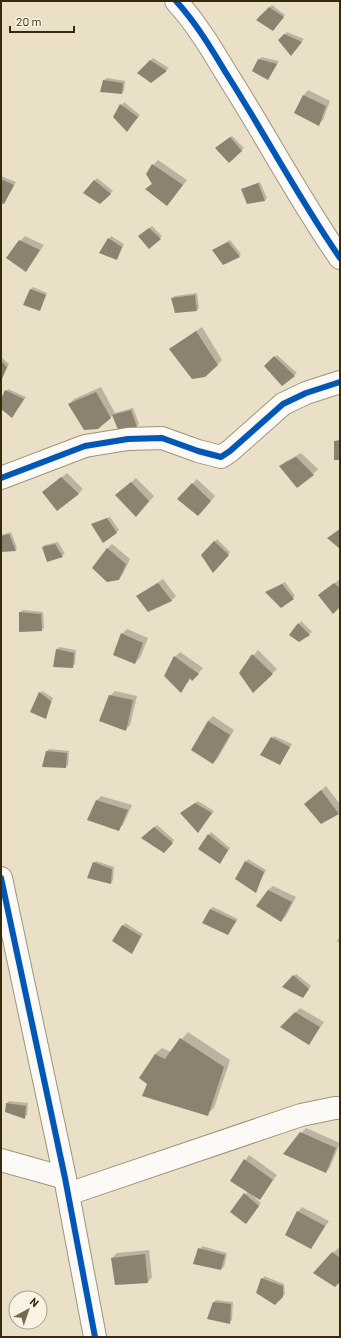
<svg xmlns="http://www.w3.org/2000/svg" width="341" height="1338" viewBox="0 0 341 1338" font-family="Barlow,sans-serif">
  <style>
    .shadow { fill: #0003 }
    .building { fill: #8b8370 }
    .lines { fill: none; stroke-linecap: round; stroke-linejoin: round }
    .minor-casing { stroke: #9f9479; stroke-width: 24 }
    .minor { stroke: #fcfaf7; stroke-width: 22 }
    .cycleway-casing { stroke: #faf3e4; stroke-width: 8 }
    .cycleway { stroke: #0057b8; stroke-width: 6 }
  </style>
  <rect width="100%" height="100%" fill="#eadfc7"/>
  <!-- shadow -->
  <path class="shadow" d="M272 5 285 15 275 27 257 20Z
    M287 32 304 39 293 52 279 40Z
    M261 57 279 61 268 79 259 60Z
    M153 58 169 68 151 82 139 73Z
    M107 78 125 81 124 91 122 93 104 80Z
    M308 90 330 101 323 120 318 125 295 113 304 95Z
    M124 102 140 115 129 128 114 117Z
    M232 136 244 148 229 162 216 148Z
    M158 160 187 180 167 205 146 189 153 183V165Z
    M1 176 16 182 4 203 1 201Z
    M97 178 113 191 100 203 84 193Z
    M260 182 267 198 265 200 243 189Z
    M152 226 162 236 149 247 139 236Z
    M25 236 44 245 26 271 20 241Z
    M111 236 124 244 117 259 109 239Z
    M230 240 241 254 239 256 213 250Z
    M33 287 47 293 40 310 30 290Z
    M197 293 199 308 197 310 172 298 175 296Z
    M202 327 222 360 217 365 170 349Z
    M277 355 297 373 282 384 266 366Z
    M1 357 9 364 1 380Z
    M101 387 115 413 133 408 139 424 136 427 119 430 113 414 110 418 69 404 74 399Z
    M8 389 26 397 12 417 1 407V401Z
    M301 453 318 469 313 474 280 466 285 462Z
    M67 473 83 489 78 494 48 488Z
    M136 478 154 496 141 511 122 490Z
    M197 479 215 496 203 510 179 499Z
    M110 517 119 530 103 542 92 524Z
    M11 532 17 548 15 550 1 551V535Z
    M217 539 230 552 215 570 202 555Z
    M58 542 65 554 47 561 43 547 45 545Z
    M112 544 130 559 123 574 118 579 107 549Z
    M163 579 176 596 171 601 137 596Z
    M340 579V606L319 595Z
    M285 582 295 596 281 607 267 592Z
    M23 610 43 612 44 628 42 630 20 612Z
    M301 621 312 632 300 641 291 635Z
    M127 629 148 638 140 658 135 663 122 634Z
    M59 647 76 650 75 664 72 667 57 649Z
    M258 650 277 669 253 692 240 673Z
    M180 652 203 668 197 675 191 678 181 691 175 657Z
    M42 691 53 698 46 718 40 693Z
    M115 691 137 696 130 725 125 730 110 696Z
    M213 716 234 730 218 758 213 763 192 750 208 721Z
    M274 736 292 744 280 764 272 738Z
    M49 749 69 751 68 765 66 767 47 752Z
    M326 786 340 804V812L321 823 311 799Z
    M101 796 132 805 123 825 118 829 96 801Z
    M198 801 214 811 200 829 184 811Z
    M157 825 174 840 167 849 143 838Z
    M211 832 230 848 222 860 200 849Z
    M248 859 266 870 255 891 246 862Z
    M96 861 114 867 113 880 111 883 94 863Z
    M273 886 296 897 286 916 281 921 268 890Z
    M213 907 238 919 228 934 211 909Z
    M125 923 143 934 134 950 123 926Z
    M340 936V944L337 941Z
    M296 974 311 986 305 994 283 986Z
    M300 1008 324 1022 309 1044 282 1027Z
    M188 1032 230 1060 214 1108 207 1114 148 1084 155 1054 162 1048 171 1052Z
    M9 1101 28 1103 27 1115 24 1117 7 1103Z
    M306 1128 340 1143 330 1167 326 1172 301 1133Z
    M249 1155 277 1175 259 1198 251 1194 261 1203 248 1220 232 1212 248 1191 232 1181Z
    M302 1207 329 1221 311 1248 298 1212Z
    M202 1246 227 1253 224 1267 221 1269 194 1263Z
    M338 1248 340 1250V1281L333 1253Z
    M149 1250 152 1277 148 1282 112 1258 117 1253Z
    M264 1276 284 1284 285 1294 275 1304 257 1292Z
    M216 1300 233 1302 232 1320 229 1323 214 1302Z"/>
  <!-- building -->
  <path class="building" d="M269 7 284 17 273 31 256 20Z
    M284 34 302 42 291 56 278 40Z
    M258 59 277 64 268 80 252 71Z
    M150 60 167 71 151 83 137 73Z
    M103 80 123 83 122 94 100 92Z
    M303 95 326 106 319 126 294 113Z
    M120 104 138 117 127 132 113 117Z
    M230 137 242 151 229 163 215 148Z
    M152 164 183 185 167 206 145 189 152 184 146 174Z
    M1 179 14 185 4 204 1 203Z
    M94 180 111 194 100 204 83 193Z
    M258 183 265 201 247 204 241 189Z
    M149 228 161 239 149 249 138 236Z
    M108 238 122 247 117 260 99 253Z
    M19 240 40 250 26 272 6 258Z
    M228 242 240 257 223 265 212 250Z
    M30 289 46 295 40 311 23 305Z
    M195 295 197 311 175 313 171 298Z
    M196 331 218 365 205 377 192 379 169 349Z
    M274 356 295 376 282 386 264 366Z
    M1 361 7 367 1 381Z
    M5 390 24 399 12 418 1 409V399Z
    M96 392 111 418 98 429 84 430 68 404Z
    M131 410 137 427 119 432 112 415Z
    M340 440V460H334V441Z
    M296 457 314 475 297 488 279 466Z
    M61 477 79 494 57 511 42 492Z
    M131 482 149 501 136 517 115 495Z
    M192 483 211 501 198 516 177 499Z
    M107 518 117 533 103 543 91 524Z
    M340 529V549L327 538Z
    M9 534 16 551 1 552V536Z
    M214 541 229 555 213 573 201 555Z
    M55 544 63 557 47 562 42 547Z
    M107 548 126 564 119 580 107 582 92 568Z
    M158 583 172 601 148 612 136 596Z
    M334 583 340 588V607L333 614 318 595Z
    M282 584 294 599 281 608 265 592Z
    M19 612 41 614 42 631 19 632Z
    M298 623 310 635 299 642 289 635Z
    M121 633 143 643 135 664 113 655Z
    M56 649 74 653 73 668 53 667Z
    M252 654 273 674 253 693 239 673Z
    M174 656 199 674 192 681 190 678 181 693 164 676Z
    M39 692 51 701 46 719 30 712Z
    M109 695 133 700 126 731 99 721Z
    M208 721 230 735 213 764 191 750Z
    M271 737 290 747 280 765 260 755Z
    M46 751 67 753 66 768 42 767Z
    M321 790 339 814 321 824 304 804Z
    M96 800 128 810 119 831 87 820Z
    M195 803 212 813 198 833 180 813Z
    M154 827 173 843 164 853 141 838Z
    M208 834 228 850 220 864 198 849Z
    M245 861 264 872 256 893 235 879Z
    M93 862 112 869 111 884 87 878Z
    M268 890 292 902 281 922 256 906Z
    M210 909 236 921 228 935 202 923Z
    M122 925 141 936 132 954 112 941Z
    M293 975 309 989 303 998 282 987Z
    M295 1012 320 1027 309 1045 280 1027Z
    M180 1038 224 1067 208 1116 142 1096 147 1084 139 1078 155 1054 165 1059Z
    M6 1103 26 1106 25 1119 5 1112Z
    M300 1132 336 1148 326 1173 283 1154Z
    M244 1159 273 1180 260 1200 230 1181Z
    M244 1193 259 1206 246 1224 230 1212Z
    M297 1211 325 1226 311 1249 285 1235Z
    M198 1248 225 1255 221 1270 193 1264Z
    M332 1252 340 1258V1282L335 1287 313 1273Z
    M145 1254 148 1283 115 1285 111 1258Z
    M261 1278 283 1286V1297L275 1305 256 1293Z
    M213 1302 231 1304 230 1324 207 1319Z"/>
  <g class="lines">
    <!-- minor casing -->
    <g class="minor-casing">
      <path id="minor" d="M176 1C196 23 211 48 226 73 265 134 299 199 340 258
        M1 478 85 446 128 439 162 438 198 451 221 457 230 451 283 404 306 393 340 382
        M1 878 65 1178 95 1337
        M1 1160 65 1178
        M68 1194 301 1115 335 1108H340"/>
    </g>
    <!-- minor -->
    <use href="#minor" class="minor"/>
    <!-- cycleway casing -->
    <g class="cycleway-casing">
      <path id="cycleway" d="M176 1C196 23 211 48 226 73 265 134 299 199 340 258
        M1 478 85 446 128 439 162 438 198 451 221 457 230 451 283 404 306 393 340 382
        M1 878 65 1178 95 1337"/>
    </g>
    <!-- cycleway -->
    <use href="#cycleway" class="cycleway"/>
  </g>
  <!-- border -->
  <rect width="341" height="1338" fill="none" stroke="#372909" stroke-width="4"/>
  <!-- north arrow -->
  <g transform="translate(28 1310) rotate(40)"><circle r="19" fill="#faf3e4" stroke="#aca28c"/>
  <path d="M0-3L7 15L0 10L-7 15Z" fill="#76694c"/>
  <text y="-6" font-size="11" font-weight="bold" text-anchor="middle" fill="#372909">N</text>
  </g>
  <!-- scale -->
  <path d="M10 26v6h64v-6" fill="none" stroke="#372909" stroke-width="2"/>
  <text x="16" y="26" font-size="12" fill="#372909" stroke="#faf3e4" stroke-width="3" paint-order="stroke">20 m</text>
</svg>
